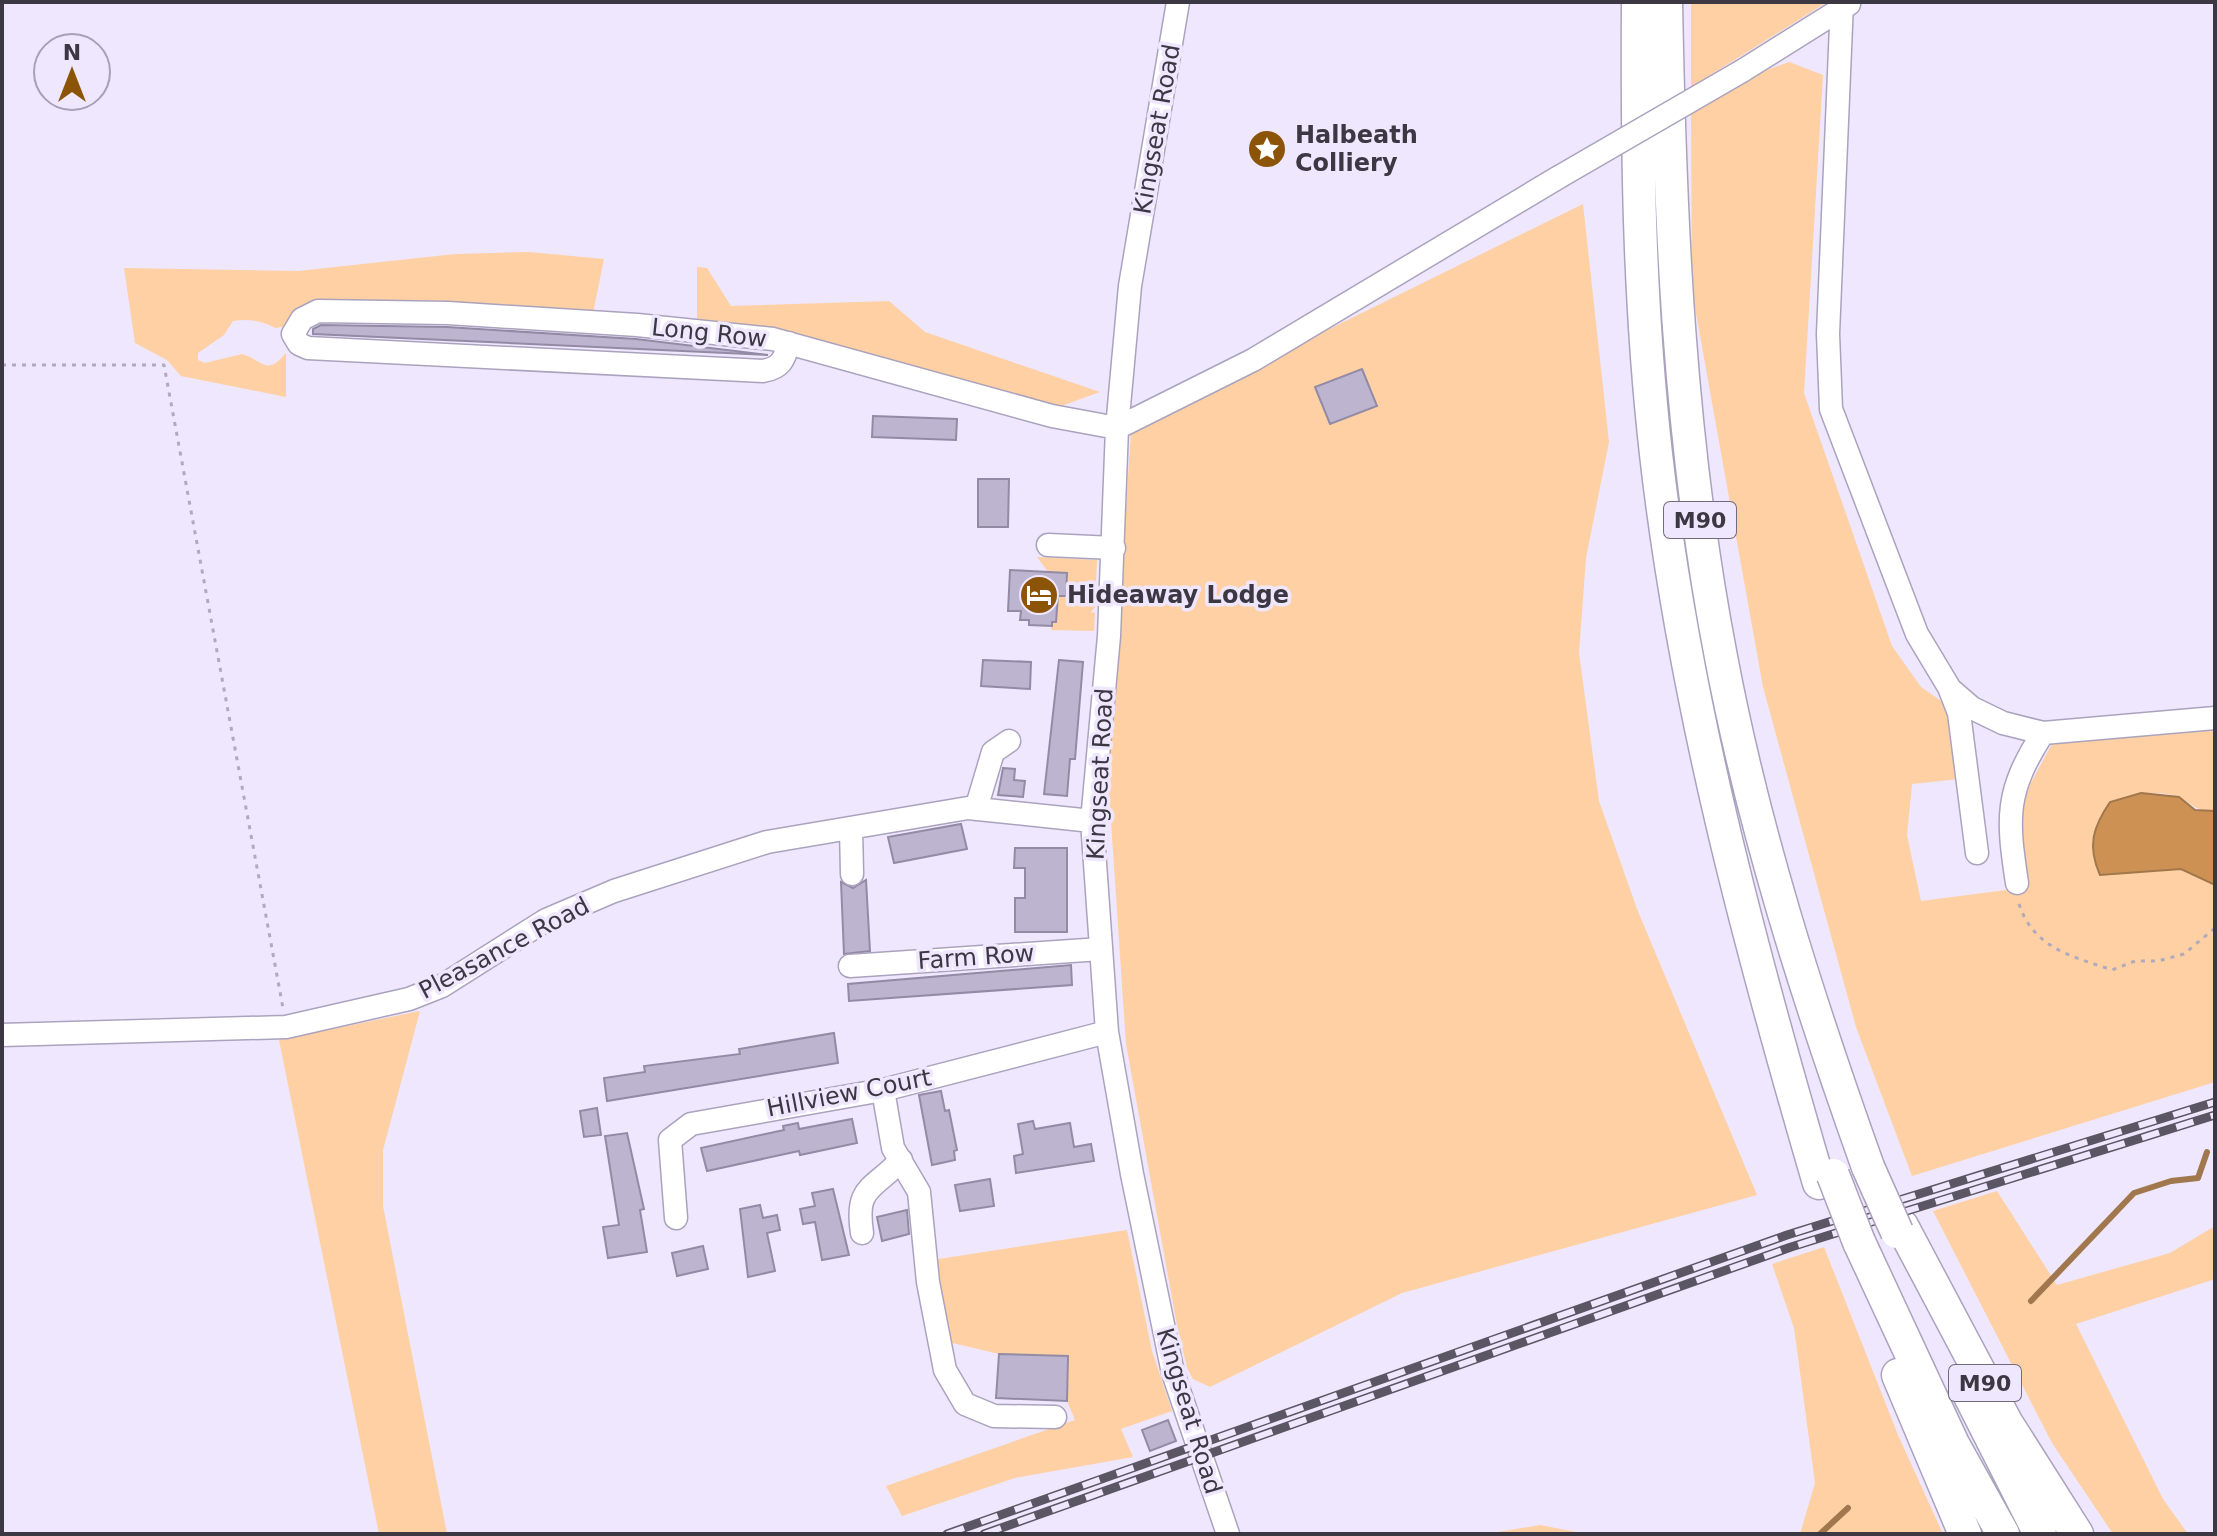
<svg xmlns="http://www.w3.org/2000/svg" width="2217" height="1536" viewBox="0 0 2217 1536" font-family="'DejaVu Sans',sans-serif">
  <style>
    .green { fill: #fed0a3 }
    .water { fill: #cd9253; stroke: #a1774e; stroke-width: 2 }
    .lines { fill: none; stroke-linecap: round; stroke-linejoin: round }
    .stream { stroke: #a1774e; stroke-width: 6 }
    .building { fill: #bdb5d0; stroke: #938ba5; stroke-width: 2 }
    .minor-casing { stroke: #aba3bd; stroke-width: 25 }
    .highway-casing { stroke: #aba3bd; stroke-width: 35 }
    .path { stroke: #b0aabd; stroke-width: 3; stroke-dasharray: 4 6; stroke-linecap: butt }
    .minor { stroke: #fff; stroke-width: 22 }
    .highway { stroke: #fff; stroke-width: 32 }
    .rail-casing { stroke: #5a5664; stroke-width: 9 }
    .rail { stroke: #eee7fe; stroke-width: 6; stroke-dasharray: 18; stroke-linecap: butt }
    .minor-bridge-casing { stroke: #aba3bd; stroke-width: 25; stroke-linecap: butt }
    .highway-bridge-casing { stroke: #aba3bd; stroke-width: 35; stroke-linecap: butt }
    .minor-bridge { stroke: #fff; stroke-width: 22 }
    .highway-bridge { stroke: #fff; stroke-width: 32 }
    .labels { text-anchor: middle; stroke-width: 7; stroke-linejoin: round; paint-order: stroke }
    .shield { fill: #eee7fe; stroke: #716c7b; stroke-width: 2 }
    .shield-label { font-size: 22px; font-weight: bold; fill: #3b3843 }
    .street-label { font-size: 24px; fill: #3b3843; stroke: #eee7fe }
    .poi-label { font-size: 24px; font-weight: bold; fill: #3b3843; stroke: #eee7fe; text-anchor: start }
  </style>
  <rect width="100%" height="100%" fill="#eee7fe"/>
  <!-- green -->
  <path class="green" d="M1691 2H1827L1691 87Z
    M1789 62 1823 75 1804 393 1892 646 1921 687 1947 705 1959 779 1912 784 1907 835 1921 901 2022 888 2016 811 2054 740 2215 726V811C2194 810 2197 807 2180 798 2159 788 2131 796 2110 802L2101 875 2181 869 2215 885V1082L1912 1176 1856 1027 1763 687 1692 291 1691 114 1756 74Z
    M1583 204 1609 442 1586 558 1579 653 1599 801 1637 909 1757 1195 1402 1293 1210 1387 1193 1379 1187 1368 1176 1320 1126 1044 1108 777 1131 433 1244 371Z
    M529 252 604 259 592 318 447 302 275 328C262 320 248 319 233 321L224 335 198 353V360L205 363 242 354C263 360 266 377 286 353V397L181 376 167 360 135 343 124 268 298 271 455 254Z
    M697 267 707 268 731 306 889 301 925 332 1100 392 1053 409 697 324Z
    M1037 557 1097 560 1095 607 1091 612 1095 613 1094 631 1051 630 1052 622H1056L1058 596H1066Z
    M420 1011 383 1150V1206L447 1534H379L279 1040Z
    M1997 1191 2057 1285 2170 1253 2215 1226V1279L2076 1324 2163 1499 2188 1534H2113L2052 1443 1933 1211Z
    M1127 1230 1152 1351 1172 1411 1121 1429 1133 1457 1015 1478 902 1516 886 1486 1075 1420 1067 1401 1068 1356 999 1354 944 1341 932 1260Z
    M1824 1247 1898 1435 1943 1534H1800L1815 1483 1794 1328 1772 1264Z
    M1540 1525 1587 1534H1486Z"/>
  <!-- water -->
  <path class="water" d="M2141 793 2179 797 2195 810 2215 811V885L2181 869 2100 875C2087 846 2093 827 2110 802Z"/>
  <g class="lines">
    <!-- stream -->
    <path class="stream" d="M2031 1301 2134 1193 2171 1181 2198 1178 2207 1152
      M1820 1534 1848 1508"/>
  </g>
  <!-- building -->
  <path class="building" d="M321 325 447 327 636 339 768 355 313 334V329Z
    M1362 369 1377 406 1330 424 1315 387Z
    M873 416 957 419 956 440 872 437Z
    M978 479H1009L1008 527H978Z
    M1010 570 1067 573 1066 596H1058L1056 622H1052V626L1029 625V620H1020L1021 611H1008Z
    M983 660 1031 662 1030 689 981 686Z
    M1059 660 1083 662 1075 759H1070L1067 796 1044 794Z
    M1003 768 1015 769 1014 780 1025 781 1023 797 998 795Z
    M961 824 967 849 894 863 888 837Z
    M1015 848H1067V932H1015V898H1025V868H1014Z
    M866 880 870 951 844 954 841 882 853 888Z
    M1071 965 1072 985 849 1001 848 984Z
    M834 1033 838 1063 607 1101 604 1078 645 1072 644 1066 740 1054 739 1049Z
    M941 1091 945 1111 949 1110 957 1150 954 1151 955 1160 932 1165 919 1095Z
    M597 1108 601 1135 584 1137 580 1111Z
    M852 1119 857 1143 800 1155 799 1151 707 1171 701 1148 784 1130 783 1126 798 1123 799 1129Z
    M1033 1121 1035 1129 1070 1123 1074 1147 1091 1144 1094 1161 1016 1173 1014 1156 1023 1154 1018 1124Z
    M627 1133 644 1209 640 1210 647 1252 608 1258 603 1227 619 1225 605 1136Z
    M990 1179 994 1206 960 1211 955 1185Z
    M833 1189 849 1255 822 1260 815 1222 803 1224 800 1209 815 1206 812 1193Z
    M760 1205 763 1218 777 1215 780 1230 767 1233 775 1271 748 1277 740 1209Z
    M907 1210 909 1234 882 1241 877 1217Z
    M703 1246 708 1269 677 1276 672 1253Z
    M999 1354 1068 1356 1067 1401 996 1398Z
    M1168 1420 1176 1441 1150 1451 1142 1430Z"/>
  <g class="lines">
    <!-- minor casing -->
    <g class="minor-casing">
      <path id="minor" d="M1178 2 1130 286 1117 428 1109 636 1092 821 1107 1032 1132 1174 1173 1373 1228 1534
        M1842 2 1828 334 1831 409 1917 634 1950 689 1972 708 2003 723 2043 733 2215 718
        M1742 71 1849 4
        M789 343C784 360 781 368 763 371L308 348 299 344 293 334 302 319 318 311 448 313 637 325 773 339 1052 416 1117 428 1253 360 1559 177
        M1048 545 1114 548
        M1950 690 1959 713 1977 853
        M976 809 993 752 1009 741
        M851 828 852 874
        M2017 883C2007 817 2005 792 2043 733
        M850 966 1101 949
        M2 1035 286 1027 409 999 442 986 546 920 614 891 767 842 968 808 1092 821
        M883 1090 893 1148 919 1192 928 1282 945 1370 965 1404 994 1416 1055 1417
        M676 1218 670 1140 691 1124 883 1090 1107 1032
        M862 1233C855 1186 872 1191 901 1160"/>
    </g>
    <!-- highway casing -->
    <g class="highway-casing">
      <path id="highway" d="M1638 2C1637 153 1639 303 1656 454 1684 701 1749 944 1819 1183
        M1666 2C1670 222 1679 440 1721 657 1754 832 1808 999 1868 1167
        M1902 1226 2006 1422 2077 1534
        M1859 1242 1953 1444 2003 1534
        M1898 1375 1965 1534
        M1968 1392 2040 1534"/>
    </g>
    <!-- path -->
    <path class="path" d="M2 365H164L283 1008
      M2019 904C2034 949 2072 956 2112 970L2135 961H2158L2184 954 2215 928"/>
    <!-- minor -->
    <use href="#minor" class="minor"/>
    <!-- highway -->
    <use href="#highway" class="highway"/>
    <!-- rail casing -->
    <g class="rail-casing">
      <path id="rail" d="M947 1534 1787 1235 2215 1102
        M984 1534 1791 1247 2215 1115"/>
    </g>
    <!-- rail -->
    <use href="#rail" class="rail"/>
    <!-- minor-bridge casing -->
    <g class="minor-bridge-casing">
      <path id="minor-bridge" d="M1559 177 1742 71"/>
    </g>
    <!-- highway-bridge casing -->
    <g class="highway-bridge-casing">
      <path id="highway-bridge" d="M1868 1167 1897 1232
        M1833 1175 1859 1242"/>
    </g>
    <!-- minor-bridge -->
    <use href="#minor-bridge" class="minor-bridge"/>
    <!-- highway-bridge -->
    <use href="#highway-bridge" class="highway-bridge"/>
  </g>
  <!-- icons -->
  <defs>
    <g id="sight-disc" transform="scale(2)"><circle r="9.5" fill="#8b5407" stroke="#eee7fe"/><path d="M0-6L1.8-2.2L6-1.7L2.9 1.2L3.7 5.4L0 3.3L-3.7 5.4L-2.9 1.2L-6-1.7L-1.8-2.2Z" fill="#fff"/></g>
    <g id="hotel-disc" transform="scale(2)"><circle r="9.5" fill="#8b5407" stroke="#eee7fe"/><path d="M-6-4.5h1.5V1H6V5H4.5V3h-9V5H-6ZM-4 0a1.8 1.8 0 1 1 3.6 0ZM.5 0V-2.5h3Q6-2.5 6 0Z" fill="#fff"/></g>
  </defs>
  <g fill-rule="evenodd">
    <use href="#sight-disc" x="1267" y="149"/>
    <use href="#hotel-disc" x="1039" y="595"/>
  </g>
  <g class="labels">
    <!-- shield labels -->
    <g class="shield">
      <rect x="1664" y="502" width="72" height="36" rx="6"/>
      <rect x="1949" y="1365" width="72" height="36" rx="6"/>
    </g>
    <g class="shield-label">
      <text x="1700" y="528">M90</text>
      <text x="1985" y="1391">M90</text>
    </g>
    <!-- street labels -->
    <g class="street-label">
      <text transform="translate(1157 129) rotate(-80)" y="8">Kingseat Road</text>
      <text transform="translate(709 333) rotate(6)" y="8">Long Row</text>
      <text transform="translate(1100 774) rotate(-87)" y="8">Kingseat Road</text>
      <text transform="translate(504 948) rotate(-28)" y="8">Pleasance Road</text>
      <text transform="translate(976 957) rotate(-4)" y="8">Farm Row</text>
      <text transform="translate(849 1093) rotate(-11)" y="8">Hillview Court</text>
      <text transform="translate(1189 1411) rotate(73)" y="8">Kingseat Road</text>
    </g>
    <!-- poi labels -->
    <g class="poi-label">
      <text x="1295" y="143">Halbeath<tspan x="1295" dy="28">Colliery</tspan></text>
      <text x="1067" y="603">Hideaway Lodge</text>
    </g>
  </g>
  <!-- border -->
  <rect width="2217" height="1536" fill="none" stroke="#3b3843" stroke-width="8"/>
  <!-- north arrow -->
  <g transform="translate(72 72)"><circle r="38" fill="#eee7fe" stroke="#a6a1b3" stroke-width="2"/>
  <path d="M0-6L14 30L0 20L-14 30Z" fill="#8b5407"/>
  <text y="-12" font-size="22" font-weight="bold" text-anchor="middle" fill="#3b3843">N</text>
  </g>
</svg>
